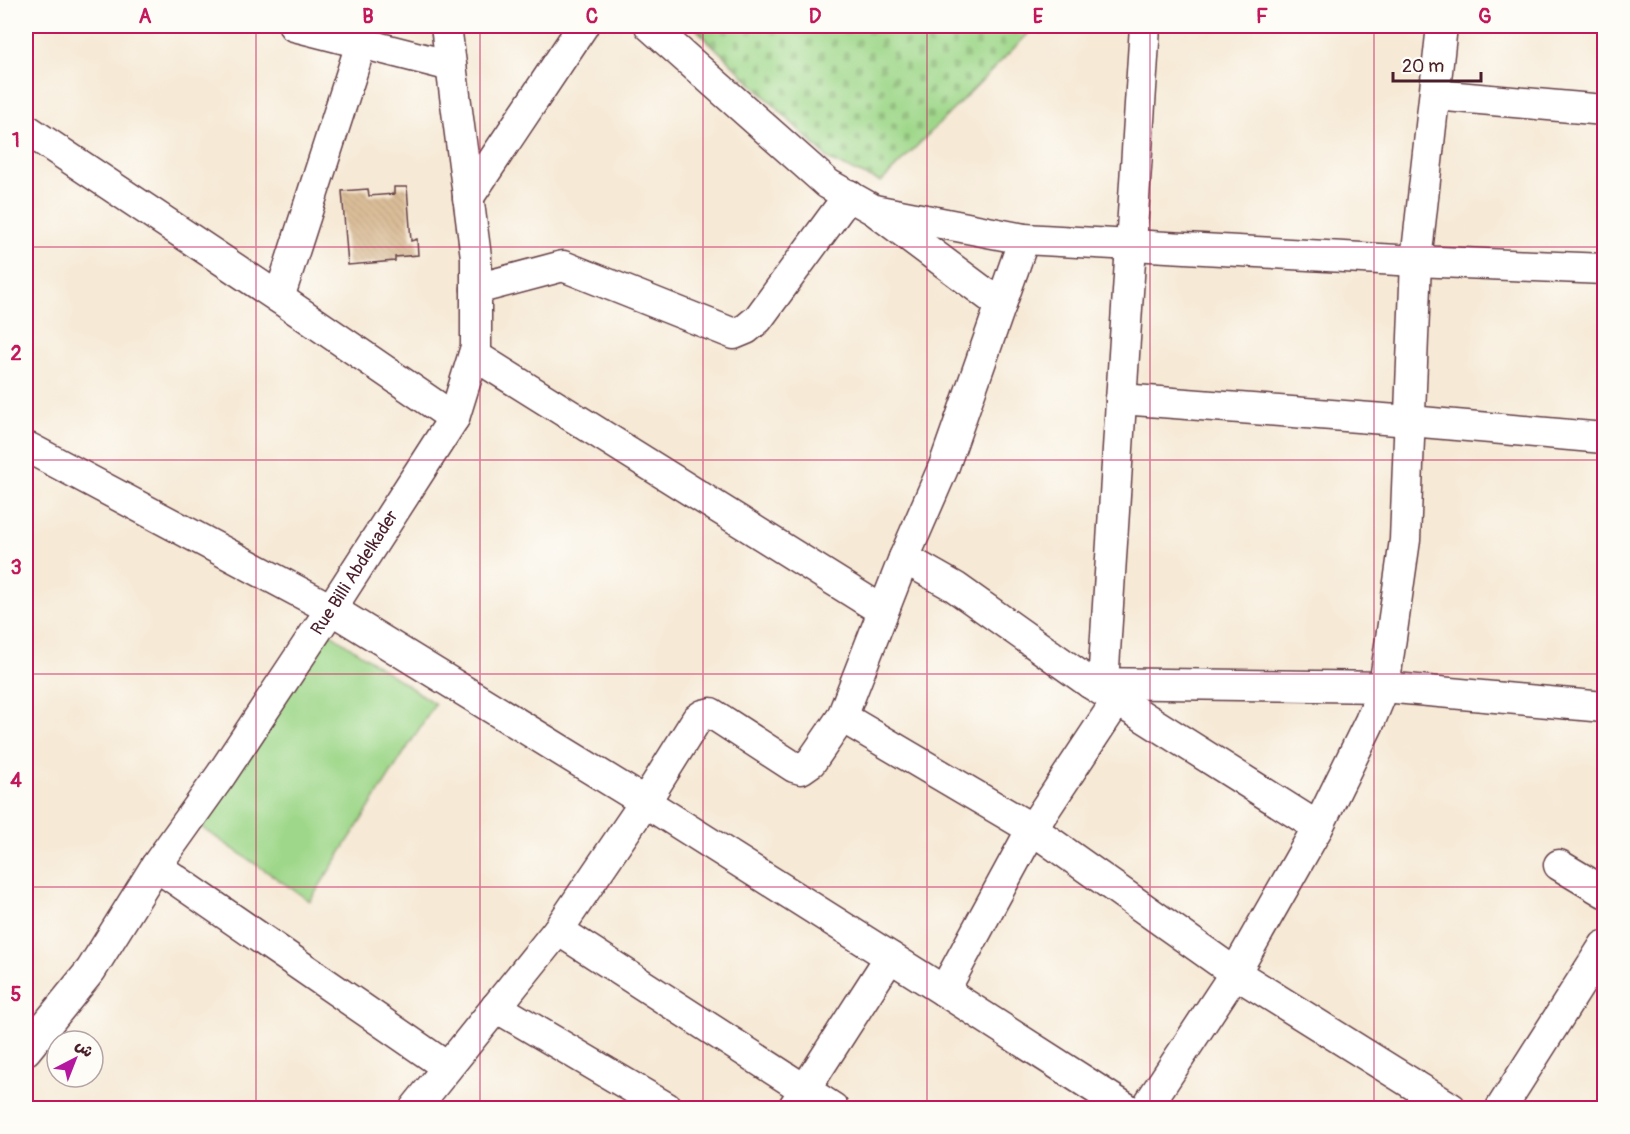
<svg xmlns="http://www.w3.org/2000/svg" width="1630" height="1134" viewBox="0 0 1630 1134" font-family="Pangolin,'Playpen Sans Arabic',sans-serif">
  <style>
    .cemetery { fill: url(#cemetery-stones); stroke: #747b5a; stroke-width: 1.5 }
    .park { fill: #9ed789; stroke: #747b5a; stroke-width: 1.5 }
    .building { fill: url(#building-back-hatch) }
    .lines { fill: none; stroke-linecap: round; stroke-linejoin: round }
    .minor-casing { stroke: #643d44; stroke-width: 33 }
    .minor { stroke: #fff; stroke-width: 30 }
    .grid { fill: none; stroke: #c2185b; stroke-width: 1.5; stroke-opacity: 0.55 }
    .labels { text-anchor: middle; stroke-width: 4.5; stroke-linejoin: round; paint-order: stroke }
    .street-label { font-size: 18px; fill: #4a1f2b; stroke: #fdfcf7 }
    .neatline { fill: none; stroke: #c2185b; stroke-width: 2 }
    .grid-label { font-size: 20px; text-anchor: middle; font-weight: bold; fill: #c2185b }
  </style>
  <defs>
    <pattern id="cemetery-stones" width="16" height="16" patternUnits="userSpaceOnUse" patternTransform="scale(1.5)"><rect width="16" height="16" fill="#9ed789"/><path d="M2 7V4a2 2 0 0 1 4 0v3zM10 15v-3a2 2 0 0 1 4 0v3z" fill="#8ab876"/></pattern>
    <pattern id="building-back-hatch" width="6" height="6" patternUnits="userSpaceOnUse" patternTransform="scale(1.5)"><rect width="6" height="6" fill="#dbbe99"/><path d="M-1 5l2 2M0 0l6 6M5-1l2 2" fill="none" stroke="#bda384"/></pattern>
  </defs>
  <rect width="100%" height="100%" fill="#fdfcf7"/>
  <filter id="ink" filterUnits="userSpaceOnUse"><feTurbulence type="fractalNoise" baseFrequency=".0167" numOctaves="2"/><feDisplacementMap in="SourceGraphic" scale="12" xChannelSelector="R" yChannelSelector="G"/><feConvolveMatrix kernelMatrix="1 2 1 2 8 2 1 2 1" color-interpolation-filters="sRGB"/></filter>
  <filter id="wash" filterUnits="userSpaceOnUse"><feTurbulence type="fractalNoise" baseFrequency=".008" numOctaves="4" result="noise"/><feDisplacementMap in="SourceGraphic" scale="24" xChannelSelector="R" yChannelSelector="G"/><feGaussianBlur stdDeviation="1.35" result="paint"/><feColorMatrix in="noise" values="0 0 0 0 0 0 0 0 0 0 0 0 0 0 0 0 0 1.4 0 .05"/><feComposite in="paint" operator="in"/></filter>
  <g filter="url(#wash)">
    <rect width="100%" height="100%" fill="#f6e9d5"/>
    <!-- cemetery -->
    <path class="cemetery" d="M693 26H1036L881 182 831 161Z"/>
    <!-- park -->
    <path class="park" d="M328 632 435 704 310 901 198 825Z"/>
    <g id="blocks">
      <!-- building -->
      <path class="building" d="M394 187H407L411 241 417 239 418 255 395 257V261L348 265 342 191 368 189 369 196 394 194Z"/>
    </g>
  </g>
  <g filter="url(#ink)">
    <use href="#blocks" fill-opacity="0" stroke="#643d44" stroke-width="1.5"/>
    <g class="lines">
      <!-- minor casing -->
      <g class="minor-casing">
        <g id="minor">
          <path d="M294 26 451 66"/>
          <path d="M650 26 828 184 874 210 1024 239 1416 261 1604 269"/>
          <path d="M1435 95 1604 110"/>
          <path d="M26 129 279 298 454 418"/>
          <path d="M468 198 583 26"/>
          <path d="M878 213 1001 305"/>
          <path d="M476 289 563 266 734 334 746 329 758 319 849 195"/>
          <path d="M279 298 361 44"/>
          <path d="M474 355 883 611"/>
          <path d="M1121 399 1410 421 1604 438"/>
          <path d="M26 448H29L331 609 645 802 944 991 1126 1108"/>
          <path d="M904 558 955 587 1090 683 1318 827"/>
          <path d="M1090 683 1384 687 1604 707"/>
          <path d="M1103 683 1145 26"/>
          <path d="M842 717 1032 829 1118 699"/>
          <path d="M1559 865 1604 892"/>
          <path d="M156 866 447 1067"/>
          <path d="M558 930 833 1108"/>
          <path d="M944 991 1032 829 1235 973 1451 1108"/>
          <path d="M496 1007 667 1108"/>
          <path id="s1" d="M26 1050 91 970 156 866 221 775 331 609 454 418 476 347V257L446 26"/>
          <path d="M415 1108 558 930 645 802 697 719 703 715 711 713 794 767 801 769 811 762 842 717 904 558 944 466 1024 239"/>
          <path d="M793 1108 890 957"/>
          <path d="M1146 1108 1235 973 1318 827 1370 721 1384 687 1405 540 1416 261 1442 26"/>
          <path d="M1501 1108 1604 946"/>
        </g>
      </g>
      <!-- minor -->
      <use href="#minor" class="minor"/>
    </g>
  </g>
  <!-- grid -->
  <path class="grid" d="M256 26V1108M480 26V1108M703 26V1108M927 26V1108M1150 26V1108M1374 26V1108M26 247H1604M26 460H1604M26 674H1604M26 887H1604"/>
  <g class="labels">
    <!-- street labels -->
    <g class="street-label">
      <text dy="6" stroke="none"><textPath href="#s1" startOffset="580">Rue Billi Abdelkader</textPath></text>
    </g>
  </g>
  <!-- margin -->
  <rect width="1630" height="1134" fill="none" stroke="#fdfcf7" stroke-width="66"/>
  <!-- north arrow -->
  <g transform="translate(75 1059) rotate(42)"><circle r="28" fill="#fdfcf7" stroke="#b5a4a5" stroke-width="1.5"/>
  <path d="M0-4.5L10 22L0 15L-10 22Z" fill="#b5179e"/>
  <text y="-9" font-size="16" font-weight="bold" text-anchor="middle" fill="#4a1f2b">ش</text>
  </g>
  <!-- scale -->
  <path d="M1393 72v9h88v-9" fill="none" stroke="#4a1f2b" stroke-width="3"/>
  <text x="1402" y="72" font-size="18" fill="#4a1f2b" stroke="#fdfcf7" stroke-width="4.5" paint-order="stroke">20 m</text>
  <rect x="33" y="33" width="1564" height="1068" class="neatline"/>
  <g class="grid-label">
    <text x="145" y="23">A</text>
    <text x="368" y="23">B</text>
    <text x="592" y="23">C</text>
    <text x="815" y="23">D</text>
    <text x="1038" y="23">E</text>
    <text x="1262" y="23">F</text>
    <text x="1485" y="23">G</text>
    <text x="16" y="147">1</text>
    <text x="16" y="360">2</text>
    <text x="16" y="574">3</text>
    <text x="16" y="787">4</text>
    <text x="16" y="1001">5</text>
  </g>
</svg>
